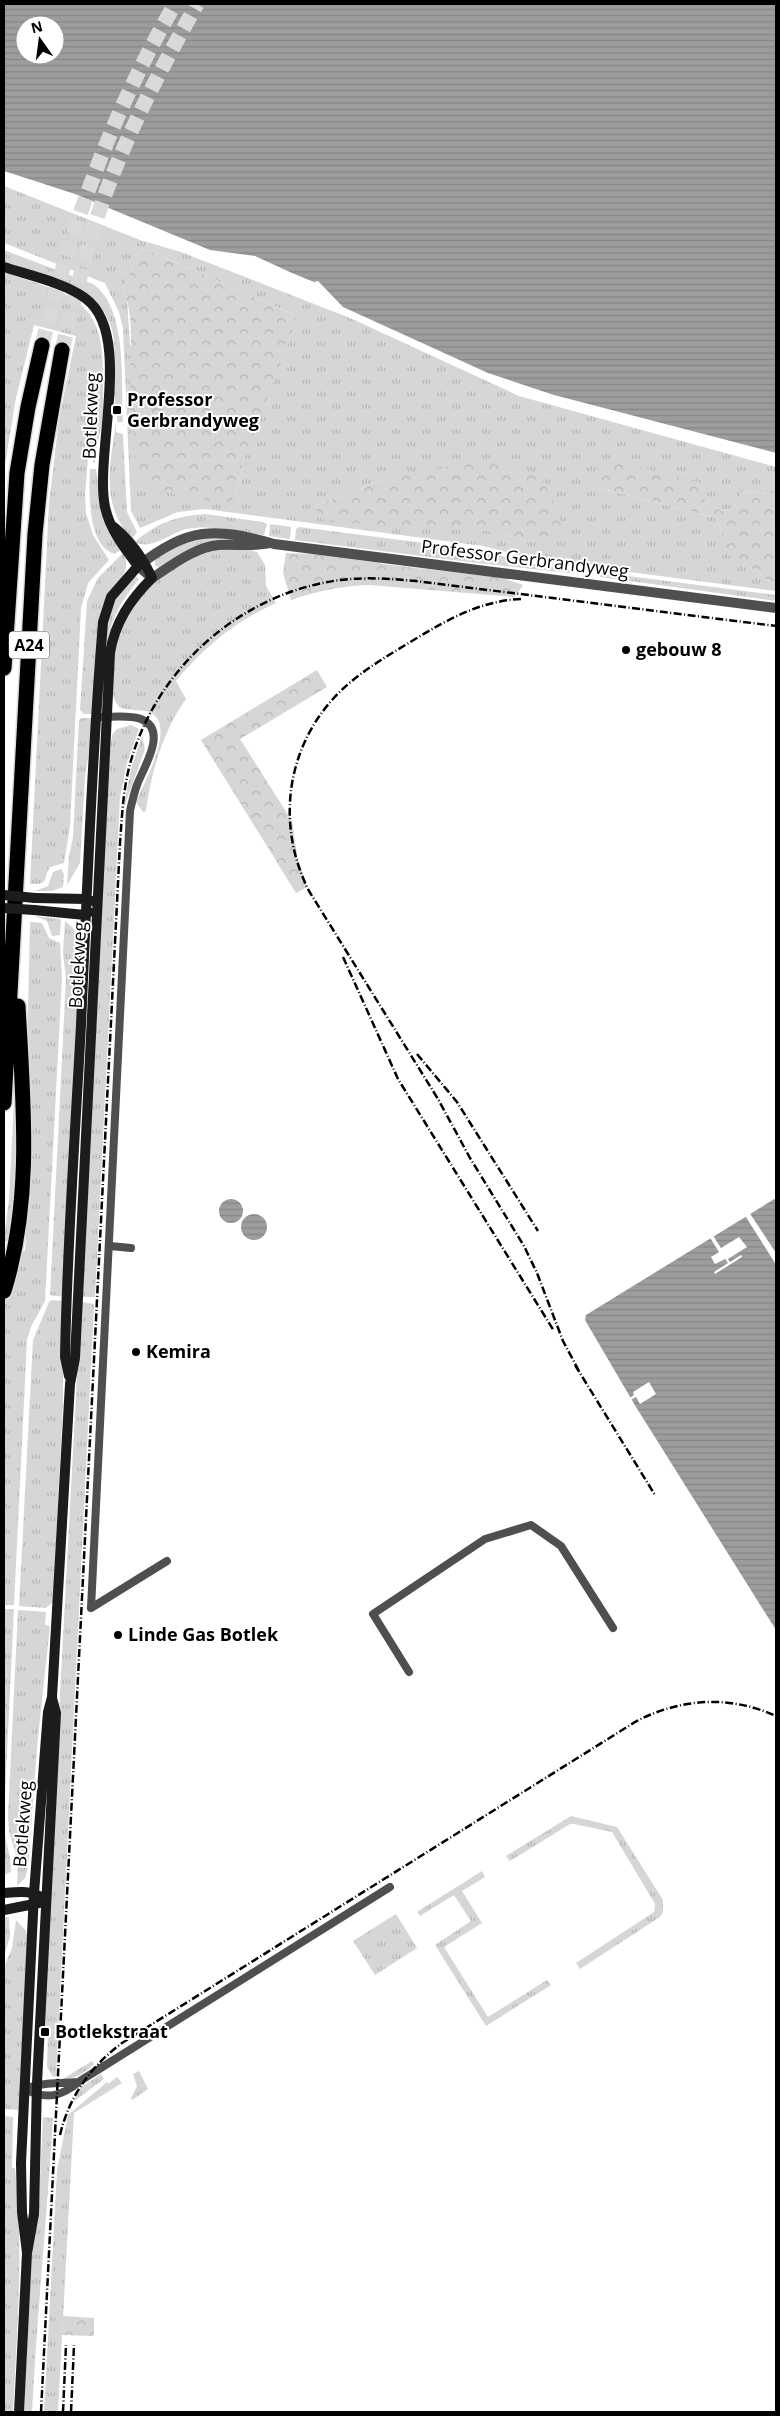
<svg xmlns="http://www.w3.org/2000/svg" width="780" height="2416" viewBox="0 0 780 2416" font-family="'Open Sans',sans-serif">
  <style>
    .grass { fill: url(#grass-tufts); fill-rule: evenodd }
    .forest { fill: url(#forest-crowns) }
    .water { fill: url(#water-rules); fill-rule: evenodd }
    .pier { fill: #fff }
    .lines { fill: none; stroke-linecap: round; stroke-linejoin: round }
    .motorway-tunnel { stroke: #d9d9d9; stroke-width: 15; stroke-dasharray: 15 8; stroke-linecap: butt }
    .motorway-casing { stroke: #dbdbdb; stroke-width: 18 }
    .minor { stroke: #4f4f4f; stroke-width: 8 }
    .tertiary { stroke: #4f4f4f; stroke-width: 10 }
    .secondary { stroke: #1c1c1c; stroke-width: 10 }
    .motorway { stroke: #000; stroke-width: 15 }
    .rail { stroke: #000; stroke-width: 2.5; stroke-dasharray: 8 2.5 1 2.5; stroke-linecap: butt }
    .secondary-bridge { stroke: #1c1c1c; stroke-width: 10 }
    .poi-dot { fill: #000; stroke: #fff; stroke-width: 2 }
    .labels { text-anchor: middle; stroke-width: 4; stroke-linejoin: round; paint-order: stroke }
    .shield { fill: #fff; stroke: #4c4c4c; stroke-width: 1 }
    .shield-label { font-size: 16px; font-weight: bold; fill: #000 }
    .poi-label { font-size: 18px; font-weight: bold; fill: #000; stroke: #fff; text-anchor: start }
    .street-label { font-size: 18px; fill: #000; stroke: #fff }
  </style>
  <defs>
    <pattern id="grass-tufts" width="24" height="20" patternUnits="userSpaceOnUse" patternTransform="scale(1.25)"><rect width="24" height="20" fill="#d6d6d6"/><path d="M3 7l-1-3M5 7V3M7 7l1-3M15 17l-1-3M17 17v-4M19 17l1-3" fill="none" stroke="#b6b6b6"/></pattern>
    <pattern id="forest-crowns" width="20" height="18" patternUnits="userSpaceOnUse" patternTransform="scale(1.25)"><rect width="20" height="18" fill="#d6d6d6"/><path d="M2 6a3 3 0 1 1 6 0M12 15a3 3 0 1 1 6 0" fill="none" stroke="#b6b6b6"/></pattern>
    <pattern id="water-rules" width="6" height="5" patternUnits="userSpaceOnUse" patternTransform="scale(1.25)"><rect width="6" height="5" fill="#9d9d9d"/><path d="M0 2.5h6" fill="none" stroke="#858585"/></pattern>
  </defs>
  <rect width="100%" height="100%" fill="#fff"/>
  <!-- grass -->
  <path class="grass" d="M4 186 140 240 181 252 350 318 519 396 776 467V494L742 492 732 509 722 511 706 503 596 487 717 518 722 531 723 547 776 586V591L537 560 483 546 205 509 178 512 140 528 131 511 123 329 119 312 105 283 4 243ZM139 249 150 251 295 315 243 462 236 495 130 345 127 298 123 290ZM422 473 531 542 495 532 315 506 380 481Z
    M4 250 93 284C128 308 121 383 123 422H117C118 409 113 397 113 384 113 367 117 348 112 330 101 284 42 275 4 262Z
    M4 272C68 295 105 296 103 376 103 391 104 407 102 422 100 435 95 450 95 463L93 462V458H88L85 495 86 513 93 535 109 560 88 583 81 608 70 826 64 863 50 867C42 880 50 885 30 884L49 503 59 419 76 336 34 325 16 398 4 470Z
    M116 423V432L123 434 127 512 137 532 132 539C100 505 110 465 116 423Z
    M90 469H96C101 498 99 525 121 549L115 554C87 547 89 490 90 469Z
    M205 514 263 522 267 524 264 535C240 532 211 524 186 529 171 533 150 551 135 542 156 523 177 516 205 514Z
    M270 524 291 527 290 539 269 536Z
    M299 527 479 550 528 563 569 569 570 573 477 563 295 540 296 529Z
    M213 536 255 540 187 551 159 567 155 566V559L174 547Z
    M224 549H247L257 552 265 565 266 586 276 603C233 623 207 645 176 681L186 699C163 731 151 772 146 811L143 812 136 802C144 783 178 723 149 712 140 709 128 711 119 707 110 695 112 682 113 667 115 606 164 559 224 549Z
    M123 553C132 567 121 579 112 590L94 714H84L80 710 87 601 98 578Z
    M605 573 776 595V601L600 577 601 574Z
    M135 575 139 579C123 599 111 617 108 643H104C110 613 111 596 135 575Z
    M82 718H94L85 777 80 863 67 885 69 857 73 837 79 720Z
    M131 725 139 729 127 763 120 798 95 1297H81L106 789 112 735 117 729Z
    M142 736 145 749 123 810 131 769Z
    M61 869 64 874 63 887 52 891H35L48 886 53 872Z
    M35 916 61 919 60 935 52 936 47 921Z
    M65 921 75 930 80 948 64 1297 50 1295 66 979 63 952Z
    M30 922 42 923 49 938 60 943 62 978 45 1301 31 1327 27 1340 14 1605H4V1248L5 1250 25 1251 26 1237H24L32 1151 27 1053Z
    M15 1081 21 1144 9 1242 4 1241V1239L9 1200Z
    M52 1300 63 1301V1404L53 1602 46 1608 19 1606 33 1340 49 1302Z
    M81 1302 94 1304 56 2077 52 2076 47 2066 48 2031 46 2030 43 2011Z
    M4 1609H14L4 1814Z
    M18 1610 46 1612 45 1625 50 1626 37 1747 28 1868 25 1878 17 1886 18 1862 9 1831 8 1816Z
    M571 1816 617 1827 663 1900V1912L660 1917 580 1969 576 1963 654 1912 655 1904 612 1832 574 1824H570L510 1861 506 1856Z
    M4 1831 10 1858 11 1872 4 1875Z
    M482 1871 485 1877 462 1891 482 1923 444 1947 488 2017 547 1980 551 1985 486 2026 435 1945 471 1921 454 1895 420 1916 417 1912Z
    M396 1914 417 1948 375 1975 353 1941Z
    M4 1917H9L10 1937 4 1956Z
    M16 1920 26 1931 28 1942 20 2110 4 2109V1967L12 1948Z
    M92 2061 94 2064C86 2073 73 2080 61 2080Z
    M139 2071 148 2089 132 2100 131 2098 137 2086 133 2074Z
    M101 2074 104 2079 73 2102 81 2087Z
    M117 2077 122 2083 74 2113 58 2412H44L57 2170 68 2115 107 2082 108 2084Z
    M4 2116 13 2117 12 2168H15C24 2249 17 2331 13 2412H4Z
    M43 2117 53 2118C47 2216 37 2314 32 2412H24L32 2247 38 2221Z"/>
  <!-- forest -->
  <path class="forest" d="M139 249 150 251 295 315 292 334 243 462 236 495 229 504 170 493 140 480 137 476C134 447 131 419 130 390 130 365 135 311 123 290Z
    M489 458 542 479C550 496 561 512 562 531L557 535 531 542 495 532 331 522 321 518 315 506 380 481Z
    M598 460 614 461 701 483 706 503 722 511 732 509 742 492 776 494V586L722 547V531L717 518 596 487Z
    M286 553 338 555 369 559 383 564 503 578 523 585 515 597 369 585C342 586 317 591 291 600L283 573Z
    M317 670 327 687 240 739 292 821 297 855 307 887 296 893 201 740Z
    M63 2316 94 2318V2336L62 2335Z"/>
  <!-- water -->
  <path class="water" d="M4 4H776V453L554 395 488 373 343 307 318 281 314 282 292 273 255 256 210 250 75 194 4 171ZM25 25H55V55H25Z
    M776 1198V1630L636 1407 585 1320 586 1315Z
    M219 1211a12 12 0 1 1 24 0a12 12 0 1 1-24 0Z
    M241 1227a13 13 0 1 1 26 0a13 13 0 1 1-26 0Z"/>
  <!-- pier -->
  <path class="pier" d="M749 1212 776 1253 775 1263 744 1214Z
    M712 1234 721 1248 739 1237 747 1247 728 1259 730 1262 741 1255 742 1257 715 1274 714 1272 728 1263 725 1259 715 1264 711 1257 719 1252 709 1236Z
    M649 1382 656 1394 640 1404 636 1397 629 1401 628 1399 634 1395 633 1392Z"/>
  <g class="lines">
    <!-- motorway-tunnel -->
    <path class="motorway-tunnel" d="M42 345C72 224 112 112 175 4
      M62 350C75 298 87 243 106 192 130 127 163 65 197 4"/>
    <!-- motorway casing -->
    <g class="motorway-casing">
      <path id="motorway" d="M4 668 17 473 28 407 42 345
        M4 1103 35 534 42 465 62 350
        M4 1291C33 1198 23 1101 18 1006"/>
    </g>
    <!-- minor -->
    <path class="minor" d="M110 1246 131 1248
      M91 1608 130 811C132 802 134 793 137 785 143 768 169 730 141 719 130 715 114 717 102 717
      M91 1608 167 1561
      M409 1672 373 1614 485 1539 531 1525 561 1546 613 1628
      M24 2089C47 2100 61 2097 80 2081L390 1887
      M24 2089C41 2082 59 2084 78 2082"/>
    <!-- tertiary -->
    <path class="tertiary" d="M270 543C253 547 237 544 219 545 195 547 172 565 152 578L138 566C189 527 214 527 274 544L776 608"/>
    <!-- secondary -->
    <path class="secondary" d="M4 267C28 275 65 283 85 298 134 333 94 453 105 507 110 530 125 549 138 566L111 597 103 622C92 756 87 891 81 1025 75 1136 67 1247 65 1357L69 1376
      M35 898 86 899 91 901
      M34 910 85 915 89 912
      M4 1893C15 1892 28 1890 39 1896
      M4 1910 39 1903
      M27 2253 22 2212 21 2163 34 1893 48 1712 52 1697 70 1384 75 1358 110 653C115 622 130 600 152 578 143 558 131 541 114 527
      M19 2412 27 2253 34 2214 37 2083 56 1713 52 1698"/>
    <!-- motorway -->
    <use href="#motorway" class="motorway"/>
    <!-- rail -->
    <path class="rail" d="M521 599C479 601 447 620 412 641 384 658 354 675 332 700 285 753 277 828 309 891L438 1099 470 1158 524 1246 537 1273 563 1341 579 1371
      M343 957 398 1079 554 1331
      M417 1054 457 1102 538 1231
      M575 1365 655 1495
      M60 2135C69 2097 90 2067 122 2043L635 1722C680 1698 730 1695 776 1716
      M41 2412 120 843C122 816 123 790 130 764 154 675 229 604 318 584 351 576 383 578 416 581L776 626
      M63 2412 66 2345
      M71 2412 74 2345"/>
    <!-- secondary-bridge -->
    <path class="secondary-bridge" d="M4 895 35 898
      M4 908 34 910"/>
  </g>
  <!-- markers -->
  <g class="poi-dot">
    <rect x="112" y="405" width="10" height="10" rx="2.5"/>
    <circle cx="626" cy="650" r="5"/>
    <circle cx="136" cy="1352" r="5"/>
    <circle cx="118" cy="1635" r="5"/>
    <rect x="40" y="2027" width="10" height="10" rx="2.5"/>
  </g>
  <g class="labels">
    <!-- shield labels -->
    <rect class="shield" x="9" y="631.5" width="40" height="27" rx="4"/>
    <g class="shield-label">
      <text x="29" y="651">A24</text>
    </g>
    <!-- poi labels -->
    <g class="poi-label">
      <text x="127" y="406">Professor<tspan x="127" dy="21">Gerbrandyweg</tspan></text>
      <text x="636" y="656">gebouw 8</text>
      <text x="146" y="1358">Kemira</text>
      <text x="128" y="1641">Linde Gas Botlek</text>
      <text x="55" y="2038">Botlekstraat</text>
    </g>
    <!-- street labels -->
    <g class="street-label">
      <text transform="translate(91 416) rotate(-88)" y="6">Botlekweg</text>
      <text transform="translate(525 559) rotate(7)" y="6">Professor Gerbrandyweg</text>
      <text transform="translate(78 965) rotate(-87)" y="6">Botlekweg</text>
      <text transform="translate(23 1824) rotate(-86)" y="6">Botlekweg</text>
    </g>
  </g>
  <!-- border -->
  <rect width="780" height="2416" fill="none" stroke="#000000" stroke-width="10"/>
  <!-- north arrow -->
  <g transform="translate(40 40) rotate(346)"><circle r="24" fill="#ffffff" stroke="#999999"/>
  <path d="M0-4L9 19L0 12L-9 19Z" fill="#000000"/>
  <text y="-8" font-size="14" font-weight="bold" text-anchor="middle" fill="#000000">N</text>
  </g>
</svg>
